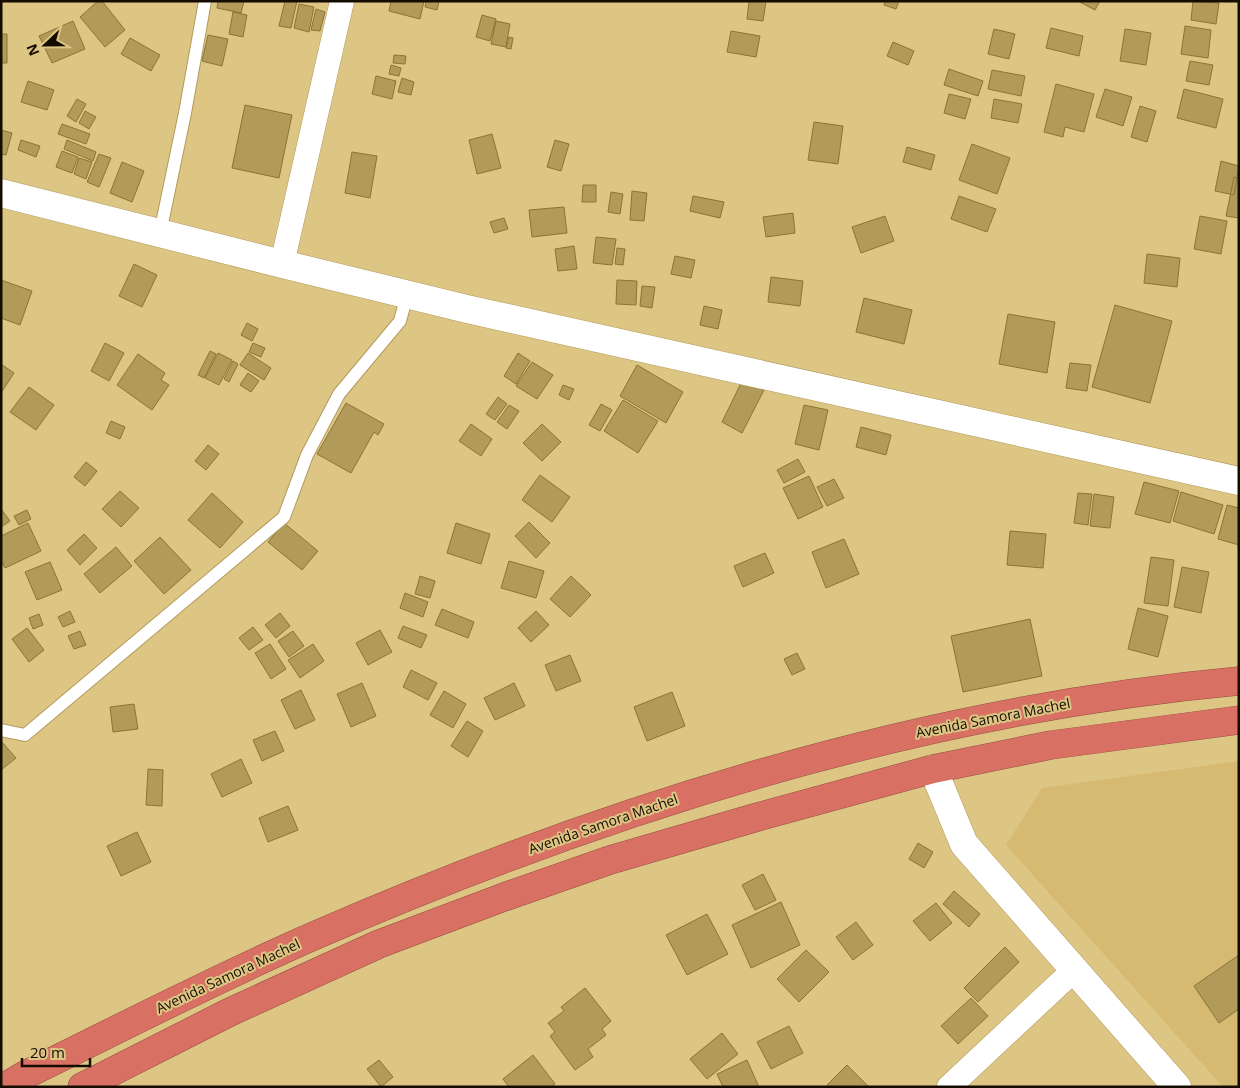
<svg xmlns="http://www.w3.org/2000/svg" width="1240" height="1088" viewBox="0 0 1240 1088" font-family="'Open Sans',sans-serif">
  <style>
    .built { fill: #d6ba71 }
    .building { fill: #b29a5b; stroke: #8b7434 }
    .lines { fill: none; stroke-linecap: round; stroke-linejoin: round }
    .lane-casing { stroke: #b39b5c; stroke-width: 14 }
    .street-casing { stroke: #b39b5c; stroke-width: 25 }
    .secondary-casing { stroke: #b39b5c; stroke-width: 29 }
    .highway-casing { stroke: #944e40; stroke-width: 29 }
    .lane { stroke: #fff; stroke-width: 12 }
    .street { stroke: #fff; stroke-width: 24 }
    .secondary { stroke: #fff; stroke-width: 28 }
    .highway { stroke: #d87163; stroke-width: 28 }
    .labels { text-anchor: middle; stroke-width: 4; stroke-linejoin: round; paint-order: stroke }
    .street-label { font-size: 14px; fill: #150c00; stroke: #ddc584 }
  </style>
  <rect width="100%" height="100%" fill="#ddc584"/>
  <!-- built -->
  <path class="built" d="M1239 761V1087H1223L1006 845 1042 788Z"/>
  <!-- building -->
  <path class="building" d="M98 1H102L125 30 105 47 80 17Z
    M218 1H244L241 13 217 8Z
    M285 1H297L291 28 279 26Z
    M391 1H424L420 19 389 11Z
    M426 1H439L437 10 425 7Z
    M749 1H766L763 21 747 19Z
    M885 1H899L896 9 884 5Z
    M1078 1H1100L1095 10Z
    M1193 1 1219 3 1216 24 1191 20Z
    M299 4 314 7 309 32 294 28Z
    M316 9 325 12 320 31 311 30Z
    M233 12 247 15 243 37 229 34Z
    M482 15 496 19 490 41 476 37Z
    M73 21 85 49 52 63 39 36Z
    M496 21 510 24 506 47 491 44Z
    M1185 26 1211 30 1208 58 1181 54Z
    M1051 28 1083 36 1079 56 1046 48Z
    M994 29 1015 34 1009 59 988 54Z
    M1125 29 1151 33 1146 65 1120 61Z
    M731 31 760 36 756 57 727 52Z
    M1 34H7V63H1Z
    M208 35 228 39 222 66 202 61Z
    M509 37 513 38 511 49 506 48Z
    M130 38 160 55 151 71 121 54Z
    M893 42 914 51 908 65 887 56Z
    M394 55 406 56 405 64 393 63Z
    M1190 61 1213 65 1209 85 1186 81Z
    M391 65 401 68 399 76 389 74Z
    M949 69 983 81 978 96 944 85Z
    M992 70 1025 76 1021 96 988 89Z
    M376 76 396 81 392 99 372 94Z
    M402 78 414 82 411 95 398 92Z
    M28 81 54 90 47 110 21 102Z
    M1056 84 1094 94 1084 132 1065 127 1063 137 1044 132Z
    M1105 89 1132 97 1123 126 1096 117Z
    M1184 89 1223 99 1216 128 1177 118Z
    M949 94 971 99 965 119 944 113Z
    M77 99 86 104 76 122 67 116Z
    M994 99 1022 104 1018 123 991 118Z
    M245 105 292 115 279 178 232 168Z
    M1140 106 1156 111 1147 142 1131 137Z
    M85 111 96 117 89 129 79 123Z
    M814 122 843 126 838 164 808 160Z
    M62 124 90 134 86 144 58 134Z
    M1 130 12 133 6 155 1 154Z
    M492 134 501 168 477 174 469 140Z
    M21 140 40 146 36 157 18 150Z
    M67 140 96 152 93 161 64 149Z
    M555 140 569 144 561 171 547 167Z
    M972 144 1010 158 997 194 959 180Z
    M907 147 935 155 931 170 903 162Z
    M62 151 78 157 72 173 56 167Z
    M352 152 377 156 370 198 345 193Z
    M99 154 111 158 99 187 87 182Z
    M79 158 92 162 86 179 74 174Z
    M1221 161 1239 166 1234 195 1215 191Z
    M122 162 144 171 132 202 110 193Z
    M1234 177 1239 178V218L1226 216Z
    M583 185H596V202H582Z
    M632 191 647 193 644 221 630 220Z
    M611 192 623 194 620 214 608 212Z
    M693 196 724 202 720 218 690 211Z
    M959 196 996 209 987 232 951 219Z
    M564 207 567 233 532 237 529 210Z
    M793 213 795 233 766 237 763 217Z
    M885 216 894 241 861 253 852 227Z
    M1200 216 1227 221 1221 254 1194 249Z
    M504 218 508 229 494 233 490 222Z
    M596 237 616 239 612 265 593 263Z
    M574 246 577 269 558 271 555 249Z
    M617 248 625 249 623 265 615 264Z
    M1147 254 1180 258 1177 287 1144 283Z
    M675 256 695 260 691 278 671 274Z
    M134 264 157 275 142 307 119 296Z
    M771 277 803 281 800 306 768 302Z
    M1 280 32 291 20 325 1 318Z
    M617 280 637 281 636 305 616 304Z
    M642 286 655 287 652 308 640 306Z
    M864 298 912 310 904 344 856 332Z
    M1115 305 1172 321 1150 403 1092 387Z
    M704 306 722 310 718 329 700 325Z
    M1008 314 1055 322 1047 373 999 364Z
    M247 323 258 329 252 341 241 335Z
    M105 343 124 353 109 381 91 371Z
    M253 343 265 348 261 357 249 352Z
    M210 351 216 354 204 378 198 375Z
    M218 353 232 360 219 385 205 378Z
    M248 353 271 368 264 380 240 365Z
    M518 353 530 361 516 384 504 376Z
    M138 354 165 373 161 380 169 385 152 410 117 385Z
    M233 361 238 364 229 382 224 379Z
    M532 362 553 375 537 399 516 386Z
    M1070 363 1091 365 1087 391 1066 388Z
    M1 364 14 373 1 393Z
    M637 365 683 392 666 423 620 396Z
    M248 373 259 381 251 392 240 385Z
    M743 379 764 390 742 433 722 422Z
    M563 385 574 389 569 400 559 395Z
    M29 387 54 405 36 430 10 412Z
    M498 397 507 404 495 420 486 414Z
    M623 400 658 421 638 453 604 431Z
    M346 403 384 424 378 435 374 432 351 473 317 454Z
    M601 404 612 410 600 431 589 425Z
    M509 405 519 411 507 429 497 422Z
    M804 405 828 410 819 450 795 444Z
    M111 421 125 427 120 439 106 433Z
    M471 424 492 439 481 456 459 441Z
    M542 424 561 442 542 461 523 443Z
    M861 427 891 435 886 455 856 447Z
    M208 445 219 454 206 470 195 461Z
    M798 459 805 472 784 483 777 470Z
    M86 462 97 471 85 486 74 477Z
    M540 475 570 497 552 522 522 500Z
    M809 476 823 507 798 519 783 488Z
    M834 479 844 498 827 506 817 487Z
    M1144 482 1179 491 1170 523 1135 514Z
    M120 491 139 508 121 527 102 509Z
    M1181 492 1223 505 1214 534 1173 521Z
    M212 493 243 522 220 548 188 520Z
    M1078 493 1092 494 1088 525 1074 523Z
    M1094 494 1114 497 1110 528 1090 526Z
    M1227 505 1239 508V545L1218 539Z
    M1 509 10 521 1 527Z
    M27 510 31 519 19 525 14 516Z
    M529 522 550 543 536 558 515 536Z
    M28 523 41 551 5 568 1 560V536Z
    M284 523 318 551 302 570 268 542Z
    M456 523 490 534 481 564 447 553Z
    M1010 531 1046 534 1043 568 1007 565Z
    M84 534 97 548 80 565 67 550Z
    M160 537 191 570 164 594 134 561Z
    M844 539 859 574 826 588 812 552Z
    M116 547 132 566 100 593 84 574Z
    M765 553 774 573 743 587 734 566Z
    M1151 557 1174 560 1168 606 1144 603Z
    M509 561 544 571 536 598 501 588Z
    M50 562 62 590 37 600 25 572Z
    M1182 567 1209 572 1201 613 1174 607Z
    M420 576 435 581 430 598 415 594Z
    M571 576 591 595 570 617 550 599Z
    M405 593 428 602 423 617 400 608Z
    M1138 608 1168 616 1158 657 1128 649Z
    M442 609 474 622 468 638 435 625Z
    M70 611 75 622 63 627 58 617Z
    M536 611 549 625 531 642 518 628Z
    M280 613 290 626 276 638 265 625Z
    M39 614 43 625 33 629 29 618Z
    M1030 619 1042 676 963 692 951 636Z
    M403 626 427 635 421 648 398 638Z
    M253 627 263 640 249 650 239 638Z
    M27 628 44 650 29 662 12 639Z
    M380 630 392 652 368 665 356 643Z
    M80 631 86 645 74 649 68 636Z
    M293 631 304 646 289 657 278 641Z
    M270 644 286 669 271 679 255 653Z
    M313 644 324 661 300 678 288 660Z
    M797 653 805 669 792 675 784 659Z
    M570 655 581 681 556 691 545 665Z
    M411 670 437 683 428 700 403 687Z
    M362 683 376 716 351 727 337 694Z
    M514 683 525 706 495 720 484 698Z
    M301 690 315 720 295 729 281 700Z
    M444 691 466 704 453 728 430 715Z
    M672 692 685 726 647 741 634 707Z
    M134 704 138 729 113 732 110 707Z
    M467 721 483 731 468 757 451 746Z
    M275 731 284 751 262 761 253 740Z
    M1 741 16 758 1 770Z
    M241 759 252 783 222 797 211 774Z
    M148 769 163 770 162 806 146 805Z
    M288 806 298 830 268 842 259 818Z
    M137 832 151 862 121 876 107 846Z
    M918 843 933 852 924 868 909 859Z
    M763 874 776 900 755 910 742 885Z
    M954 891 980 914 969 927 943 904Z
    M781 902 800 945 751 968 732 925Z
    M936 903 952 923 930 941 913 921Z
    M707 914 728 954 687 975 666 935Z
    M856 922 873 945 853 960 836 937Z
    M1005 947 1019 962 978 1002 964 988Z
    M806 950 829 972 799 1002 777 979Z
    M1239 955V1009L1219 1023 1194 986Z
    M585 988 611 1021 602 1029 606 1035 588 1049 593 1057 575 1070 550 1036 555 1032 548 1023 564 1011 561 1007Z
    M971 998 988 1016 958 1044 941 1026Z
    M789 1026 803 1053 771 1069 757 1042Z
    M722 1033 738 1054 707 1079 690 1059Z
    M533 1055 555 1084 551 1087H509L503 1079Z
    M379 1060 393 1077 381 1087 367 1069Z
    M747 1060 759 1087H723L717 1074Z
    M847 1065 869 1087H829L827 1085Z"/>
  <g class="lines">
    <!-- lane casing -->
    <g class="lane-casing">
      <path id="lane" d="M160 233 185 113 205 1
        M1 730 25 735 284 517 307 455 339 394 400 321 407 295"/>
    </g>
    <!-- street casing -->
    <g class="street-casing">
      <path id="street" d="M282 264 342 1
        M949 1087 1074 970"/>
    </g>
    <!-- secondary casing -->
    <g class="secondary-casing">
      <path id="secondary" d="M1 193 282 264 467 309 1239 481
        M933 769 964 844 1177 1087"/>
    </g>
    <!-- highway casing -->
    <g class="highway-casing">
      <path id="highway" d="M5 1087 25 1075C121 1028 217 978 316 935 608 808 920 710 1239 681
        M82 1087 230 1012 379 944 504 897 610 860 754 818 933 769 1051 745 1239 720"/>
    </g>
    <!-- lane -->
    <use href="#lane" class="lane"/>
    <!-- street -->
    <use href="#street" class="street"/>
    <!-- secondary -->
    <use href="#secondary" class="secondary"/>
    <!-- highway -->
    <use href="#highway" class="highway"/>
  </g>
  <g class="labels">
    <!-- street labels -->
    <g class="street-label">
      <text transform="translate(993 718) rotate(-11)" y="5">Avenida Samora Machel</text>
      <text transform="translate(603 824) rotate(-19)" y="5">Avenida Samora Machel</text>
      <text transform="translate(228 976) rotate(-25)" y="5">Avenida Samora Machel</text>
    </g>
  </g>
  <!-- border -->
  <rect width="1240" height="1088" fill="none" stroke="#150c00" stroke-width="5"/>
  <!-- north arrow -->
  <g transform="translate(45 45) rotate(248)" stroke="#ddc584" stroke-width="4" paint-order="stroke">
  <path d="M0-4L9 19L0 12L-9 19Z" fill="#150c00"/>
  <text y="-8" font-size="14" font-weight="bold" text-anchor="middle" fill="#150c00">N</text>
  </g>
  <!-- scale -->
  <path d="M22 1058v8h68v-8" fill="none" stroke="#150c00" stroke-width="2.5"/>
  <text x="30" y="1058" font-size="15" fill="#150c00" stroke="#ddc584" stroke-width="4" paint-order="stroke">20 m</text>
</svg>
